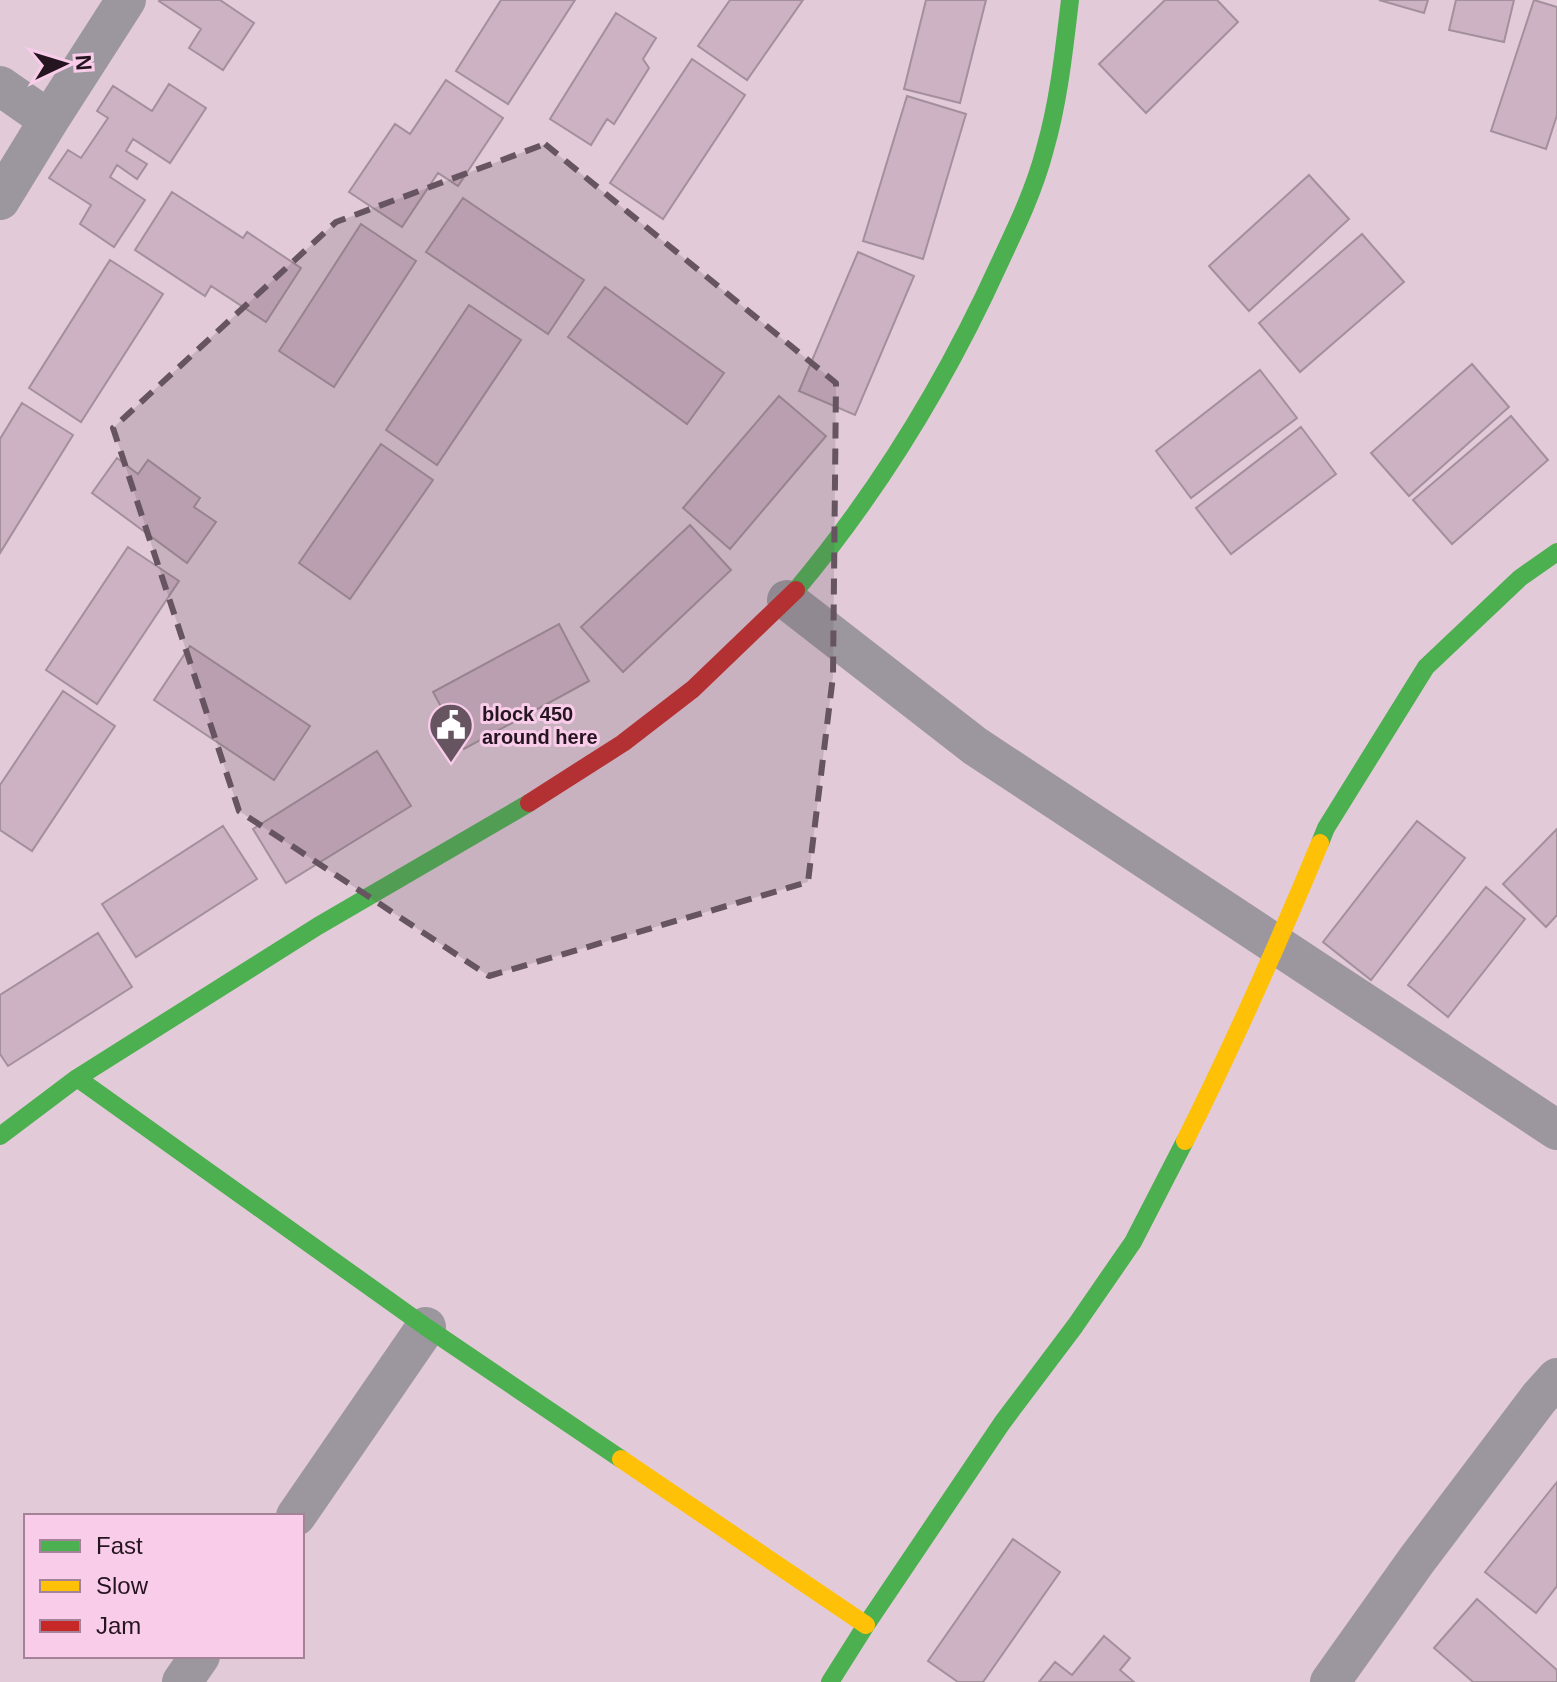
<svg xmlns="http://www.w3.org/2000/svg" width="1557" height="1682" viewBox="0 0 1557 1682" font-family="Arial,sans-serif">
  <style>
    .building { fill: #cdb2c4; stroke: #a3909c; stroke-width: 2 }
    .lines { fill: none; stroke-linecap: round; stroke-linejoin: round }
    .street { stroke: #9c979f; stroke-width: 40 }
    .fast { stroke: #4caf50; stroke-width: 18 }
    .slow { stroke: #ffc107; stroke-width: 18 }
    .jam { stroke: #c62828; stroke-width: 18 }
    .marked { fill: #675461; fill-opacity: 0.2; stroke: #675461; stroke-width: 6; stroke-dasharray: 16 10; stroke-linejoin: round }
    .labels { text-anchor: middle; stroke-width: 6; stroke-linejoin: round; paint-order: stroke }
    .poi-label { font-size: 20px; font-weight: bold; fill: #251520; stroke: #f9cce9; text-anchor: start }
  </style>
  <rect width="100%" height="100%" fill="#e2cad9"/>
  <!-- building -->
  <path class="building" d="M160 0H220L254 23 223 70 189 48 201 29 159 1Z
    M501 0H575L508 104 456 71Z
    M730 0H803L747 80 698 46Z
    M926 0H986L960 103 904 89Z
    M1165 0H1217L1238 22 1146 113 1099 64Z
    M1379 0H1428L1424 13Z
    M1456 0H1514L1504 42 1449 30Z
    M1534 0 1557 7V115L1546 149 1491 131Z
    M616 13 656 38 643 59 649 68 614 124 607 119 591 145 550 119Z
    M692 59 745 95 663 219 610 183Z
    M446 80 503 118 458 186 438 173 402 227 349 192 395 124 410 134Z
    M169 84 206 108 170 163 133 139 126 151 147 164 137 179 117 165 110 177 145 200 114 247 80 224 91 205 49 178 68 150 81 158 108 118 97 111 113 86 152 111Z
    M907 96 966 114 923 259 863 241Z
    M1309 175 1349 219 1249 311 1209 266Z
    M172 192 243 238 247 232 301 268 266 322 211 286 205 296 135 250Z
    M463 198 584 280 548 334 426 252Z
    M361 224 416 261 334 387 279 351Z
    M1362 234 1404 282 1300 372 1259 323Z
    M858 252 914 276 855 415 799 391Z
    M110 260 163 294 81 422 29 388Z
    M605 287 724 373 687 424 568 337Z
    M469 305 521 340 437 465 386 430Z
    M1472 364 1509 407 1409 496 1371 453Z
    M1260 370 1297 418 1191 498 1156 451Z
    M779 396 826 436 730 549 683 508Z
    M22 403 73 435 0 553V439Z
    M1511 416 1548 460 1452 544 1413 500Z
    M1301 427 1336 474 1231 554 1196 508Z
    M381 444 433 480 350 599 299 563Z
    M117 458 138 474 148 460 200 498 194 507 216 522 187 563 92 493Z
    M690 525 731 570 623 672 581 627Z
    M128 547 179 581 97 704 46 670Z
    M559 624 589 681 464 749 433 692Z
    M190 646 310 726 274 780 154 700Z
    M63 691 115 726 32 851 0 830V785Z
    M377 751 411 806 286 883 253 829Z
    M1417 821 1465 858 1371 980 1323 942Z
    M223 826 257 879 136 957 102 904Z
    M1557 829V915L1546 927 1503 884Z
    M1486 887 1525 919 1448 1017 1408 985Z
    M98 933 132 987 8 1066 0 1054V995Z
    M1557 1482V1586L1536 1613 1485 1572Z
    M1013 1539 1060 1572 983 1682H958L928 1661Z
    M1477 1599 1557 1670V1682H1473L1434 1648Z
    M1104 1636 1130 1658 1120 1670 1134 1682H1039L1055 1662 1072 1675Z"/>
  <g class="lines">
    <!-- street -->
    <path class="street" d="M0 86 49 120
      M0 200 49 120 126 0
      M787 600 975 746 1557 1130
      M296 1516 426 1327
      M182 1682 200 1656
      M1330 1682 1416 1561 1539 1398 1557 1378"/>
    <!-- fast -->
    <path class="fast" d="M796 590C879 491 947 379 1000 262 1017 226 1035 188 1045 149 1059 100 1064 50 1070 0
      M1320 843 1326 828 1426 667 1520 578 1557 552
      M77 1078 426 1327 621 1459
      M0 1136 77 1078 318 926 529 803
      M830 1682 866 1625 1002 1423 1075 1326 1133 1242 1185 1141"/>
    <!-- slow -->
    <path class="slow" d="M1185 1141C1234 1043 1278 944 1320 843
      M621 1459 866 1625"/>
    <!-- jam -->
    <path class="jam" d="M529 803 623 743 693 689 796 590"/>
  </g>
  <!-- marked area -->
  <path class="marked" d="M545 144 836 383 833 676 808 882 489 976 239 811 113 428 336 222Z"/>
  <!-- icons -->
  <defs>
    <g id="civic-pin" transform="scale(2.3)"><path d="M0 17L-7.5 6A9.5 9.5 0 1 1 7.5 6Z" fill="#675461" stroke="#f9cce9"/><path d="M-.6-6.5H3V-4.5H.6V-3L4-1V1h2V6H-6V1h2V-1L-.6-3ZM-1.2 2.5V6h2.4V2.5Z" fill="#fff"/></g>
  </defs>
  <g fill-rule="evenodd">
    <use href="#civic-pin" x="451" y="725"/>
  </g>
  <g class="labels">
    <!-- poi labels -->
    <g class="poi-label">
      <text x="482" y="721">block 450<tspan x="482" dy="23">around here</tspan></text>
    </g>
  </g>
  <!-- legend -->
  <rect x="24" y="1514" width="280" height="144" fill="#f9cce9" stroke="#a48399" stroke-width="2"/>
  <rect x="40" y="1540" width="40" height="12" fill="#4caf50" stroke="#a48399" stroke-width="2"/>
  <text x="96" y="1554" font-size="24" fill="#251520">Fast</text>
  <rect x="40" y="1580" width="40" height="12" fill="#ffc107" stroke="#a48399" stroke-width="2"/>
  <text x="96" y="1594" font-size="24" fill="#251520">Slow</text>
  <rect x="40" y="1620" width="40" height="12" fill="#c62828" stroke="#a48399" stroke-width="2"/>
  <text x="96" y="1634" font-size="24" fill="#251520">Jam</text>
  <!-- north arrow -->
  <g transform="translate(64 64) rotate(86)" stroke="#f9cce9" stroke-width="6" paint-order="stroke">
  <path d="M0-6L14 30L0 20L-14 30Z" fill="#251520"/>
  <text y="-12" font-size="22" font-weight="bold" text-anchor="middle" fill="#251520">N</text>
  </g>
</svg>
